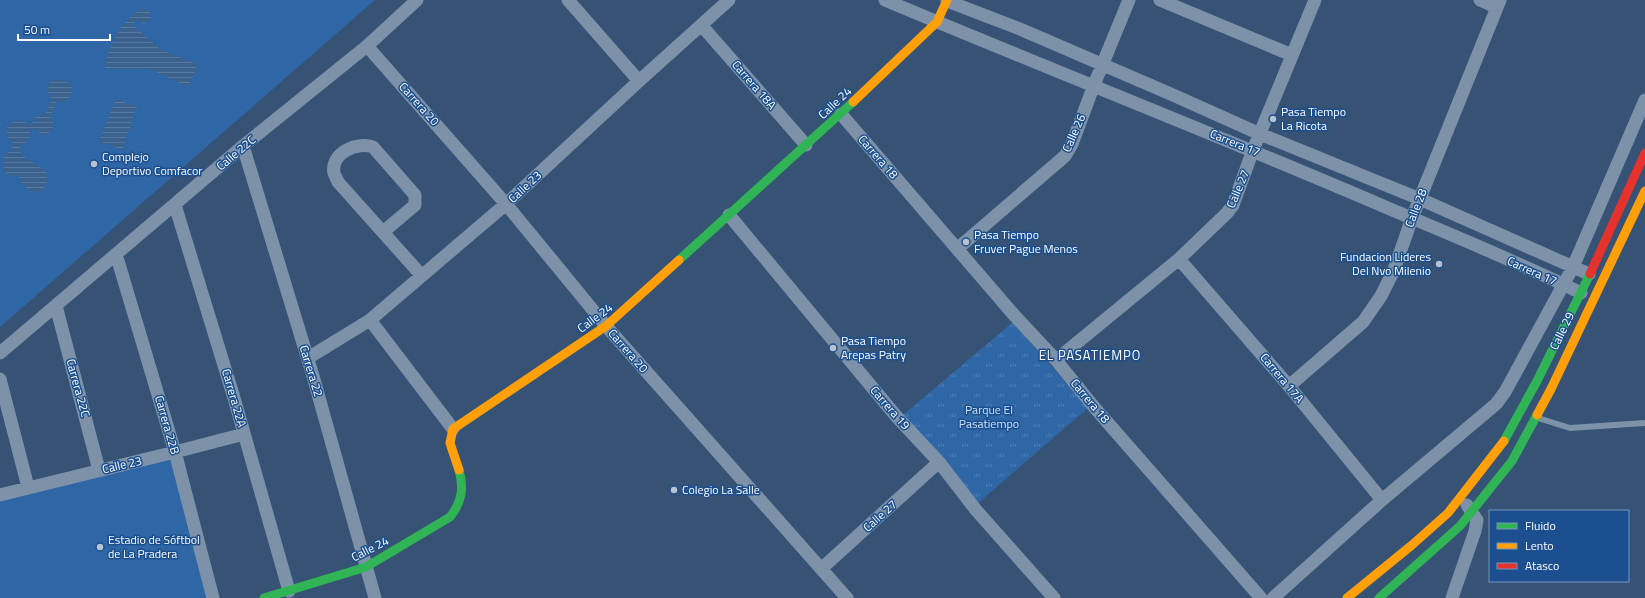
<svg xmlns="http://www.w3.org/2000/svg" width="1645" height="598" viewBox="0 0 1645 598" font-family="'Titillium Web',sans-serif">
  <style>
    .grass { fill: #2f66a5 }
    .park { fill: url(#park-tufts) }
    .water { fill: url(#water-rules) }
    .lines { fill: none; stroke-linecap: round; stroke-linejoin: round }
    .lane { stroke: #7d92a8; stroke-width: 6 }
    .street { stroke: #7d92a8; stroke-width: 13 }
    .fast { stroke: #30b455; stroke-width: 9 }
    .slow { stroke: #ff9f0a; stroke-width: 9 }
    .jam { stroke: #e5322d; stroke-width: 9 }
    .poi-dot { fill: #b9c2ce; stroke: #1b4f8f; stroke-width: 1.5 }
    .labels { text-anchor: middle; stroke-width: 3; stroke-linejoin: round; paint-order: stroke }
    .street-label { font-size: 12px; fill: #fff; stroke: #1b4f8f }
    .poi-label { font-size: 12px; fill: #fff; stroke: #1b4f8f; text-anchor: start }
    .park-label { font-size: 12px; fill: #cfe3fa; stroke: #1b4f8f }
    .neighbourhood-label { font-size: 13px; letter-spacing: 1px; fill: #fff; stroke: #1b4f8f }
  </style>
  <defs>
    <pattern id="park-tufts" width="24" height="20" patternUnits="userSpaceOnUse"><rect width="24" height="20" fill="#2f66a5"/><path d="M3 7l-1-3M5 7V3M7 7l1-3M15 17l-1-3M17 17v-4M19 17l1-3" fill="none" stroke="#4e7db2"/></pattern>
    <pattern id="water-rules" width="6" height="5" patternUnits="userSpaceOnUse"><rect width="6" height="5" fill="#3b618d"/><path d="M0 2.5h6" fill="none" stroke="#58799e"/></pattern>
  </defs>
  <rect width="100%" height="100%" fill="#365274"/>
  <!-- grass -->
  <path class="grass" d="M0 0H375L0 327Z
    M175 452 213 598H0V495Z"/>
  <!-- park -->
  <path class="park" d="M1013 322 1088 408 978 503 903 415Z"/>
  <!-- water -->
  <path class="water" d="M142 9C147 9 150 11 152 16 150 21 148 22 143 23L139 20 132 24 160 49 198 65 188 87 148 68 128 69 105 68C109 44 120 21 142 9Z
    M61 79 71 84C73 97 70 103 56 102L50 118 53 121V130L43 136 35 129 31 130 27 142 21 144 20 151 23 156 46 171C53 197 25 198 18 175L11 176 4 171 3 156 11 151 13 143C0 132 7 119 25 121L28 125 32 124 34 119 41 114 45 115 52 99 49 96 48 88 50 81Z
    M116 99 137 107 122 150 99 141Z"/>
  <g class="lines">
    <!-- lane -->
    <path class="lane" d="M1538 418 1570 428 1645 423"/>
    <!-- street -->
    <path class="street" d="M568 0 639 81
      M885 0C1051 70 1218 135 1383 206 1449 234 1516 261 1581 293
      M1160 0 1292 55
      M1480 0 1496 7
      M947 1 1020 29 1173 95 1260 134 1420 199 1589 274
      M702 26 806 145
      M367 46 506 204 606 326 847 598
      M841 114 1014 315 1056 360 1094 407 1261 598
      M243 146 313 376 375 598
      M175 205 234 398 289 591
      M729 215 896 416 939 462 976 510 1054 598
      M383 232 415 205V195L373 147C358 141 330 153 334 173 335 176 337 179 338 182L422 276
      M957 249 1065 156 1072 144 1094 85 1129 0
      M116 254 175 452 213 598
      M1179 259 1289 386 1382 500
      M56 306 99 470
      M370 320 453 429
      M0 353 243 146 367 46 417 0
      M308 358 370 320 506 204 639 81 729 0
      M1056 360 1179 259 1227 213 1233 205 1253 150 1315 0
      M0 379 28 487
      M1289 386 1363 322 1381 296 1394 270 1412 218 1500 0
      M0 495 175 452 244 434
      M821 569 939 462
      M1273 598 1382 500 1496 404 1505 392 1573 267 1645 100
      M1452 598 1475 531 1477 520 1467 505"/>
    <!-- fast -->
    <path class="fast" d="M679 260 853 102
      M1504 441 1537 381 1590 274
      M264 598 366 567 450 517C462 502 464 488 459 470
      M1379 598 1460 526 1512 461 1537 415"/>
    <!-- slow -->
    <path class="slow" d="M853 102 937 22 947 0
      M1537 415 1551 389 1645 191
      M459 470 450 443 453 429 606 326 679 260
      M1347 598 1412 545 1448 513 1504 441"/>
    <!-- jam -->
    <path class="jam" d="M1590 274 1645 153"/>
  </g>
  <!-- markers -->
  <g class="poi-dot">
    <circle cx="1273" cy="119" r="4"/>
    <circle cx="94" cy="164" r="4"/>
    <circle cx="966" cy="242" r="4"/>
    <circle cx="1439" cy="264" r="4"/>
    <circle cx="833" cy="348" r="4"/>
    <circle cx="674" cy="490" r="4"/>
    <circle cx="100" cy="547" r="4"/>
  </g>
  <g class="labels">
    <!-- street labels -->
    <g class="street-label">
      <text transform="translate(754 85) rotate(49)" y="4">Carrera 18A</text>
      <text transform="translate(835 103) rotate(-43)" y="4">Calle 24</text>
      <text transform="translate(419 104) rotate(48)" y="4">Carrera 20</text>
      <text transform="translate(1074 133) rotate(-66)" y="4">Calle 26</text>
      <text transform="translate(1235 143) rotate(22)" y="4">Carrera 17</text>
      <text transform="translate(236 153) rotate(-40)" y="4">Calle 22C</text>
      <text transform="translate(878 157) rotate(49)" y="4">Carrera 18</text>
      <text transform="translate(525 187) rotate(-43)" y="4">Calle 23</text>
      <text transform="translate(1238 189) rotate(-67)" y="4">Calle 27</text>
      <text transform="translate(1416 208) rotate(-69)" y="4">Calle 28</text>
      <text transform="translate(1532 271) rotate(24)" y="4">Carrera 17</text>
      <text transform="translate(595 318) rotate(-37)" y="4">Calle 24</text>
      <text transform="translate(1562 331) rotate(-64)" y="4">Calle 29</text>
      <text transform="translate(628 351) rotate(49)" y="4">Carrera 20</text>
      <text transform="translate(311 371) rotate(73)" y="4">Carrera 22</text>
      <text transform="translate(1282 378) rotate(50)" y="4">Carrera 17A</text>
      <text transform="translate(78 388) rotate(75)" y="4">Carrera 22C</text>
      <text transform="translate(234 398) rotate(74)" y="4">Carrera 22A</text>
      <text transform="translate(1090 401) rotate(50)" y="4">Carrera 18</text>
      <text transform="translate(890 408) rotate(49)" y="4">Carrera 19</text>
      <text transform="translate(167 425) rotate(74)" y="4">Carrera 22B</text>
      <text transform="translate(122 465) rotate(-13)" y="4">Calle 23</text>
      <text transform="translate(880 516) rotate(-42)" y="4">Calle 27</text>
      <text transform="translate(370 549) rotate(-27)" y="4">Calle 24</text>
    </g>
    <!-- poi labels -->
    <g class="poi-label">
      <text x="1281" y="116">Pasa Tiempo<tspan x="1281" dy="14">La Ricota</tspan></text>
      <text x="102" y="161">Complejo<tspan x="102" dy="14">Deportivo Comfacor</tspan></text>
      <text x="974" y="239">Pasa Tiempo<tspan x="974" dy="14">Fruver Pague Menos</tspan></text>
      <text x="1431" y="261" text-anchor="end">Fundacion Lideres<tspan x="1431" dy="14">Del Nvo Milenio</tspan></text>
      <text x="841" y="345">Pasa Tiempo<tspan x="841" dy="14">Arepas Patry</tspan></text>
      <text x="682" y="494">Colegio La Salle</text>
      <text x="108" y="544">Estadio de Sóftbol<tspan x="108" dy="14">de La Pradera</tspan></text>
    </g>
    <!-- park labels -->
    <g class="park-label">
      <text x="989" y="414">Parque El<tspan x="989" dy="14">Pasatiempo</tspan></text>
    </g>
    <!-- neighbourhood labels -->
    <g class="neighbourhood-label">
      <text x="1090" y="360">EL PASATIEMPO</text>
    </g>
  </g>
  <!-- legend -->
  <rect x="1489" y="510" width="140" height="72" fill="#1b4f8f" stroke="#7695bc"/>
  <rect x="1497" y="523" width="20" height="6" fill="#30b455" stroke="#7695bc"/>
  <text x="1525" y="530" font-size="12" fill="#ffffff">Fluido</text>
  <rect x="1497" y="543" width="20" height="6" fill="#ff9f0a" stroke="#7695bc"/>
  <text x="1525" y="550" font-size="12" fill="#ffffff">Lento</text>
  <rect x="1497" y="563" width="20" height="6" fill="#e5322d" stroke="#7695bc"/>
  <text x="1525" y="570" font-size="12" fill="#ffffff">Atasco</text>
  <!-- scale -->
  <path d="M18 34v6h92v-6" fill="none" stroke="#ffffff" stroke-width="2"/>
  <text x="24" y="34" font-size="12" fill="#ffffff" stroke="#1b4f8f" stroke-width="3" paint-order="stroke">50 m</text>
</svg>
